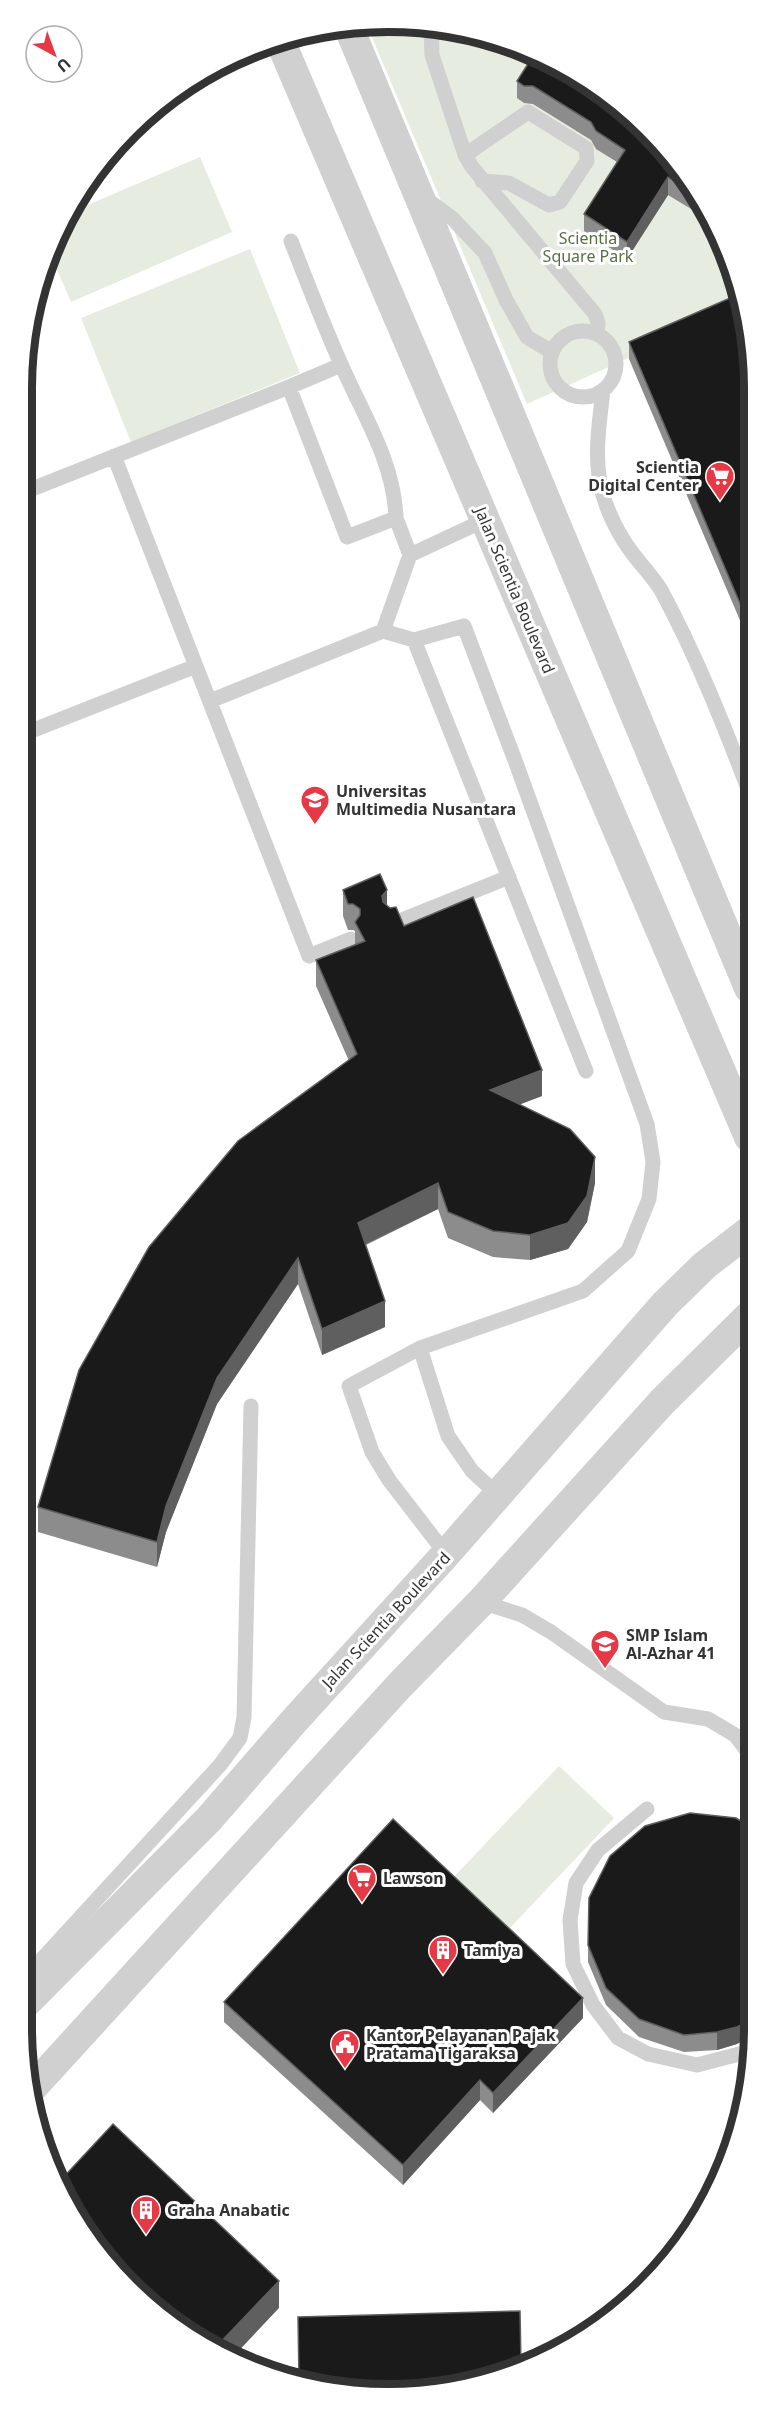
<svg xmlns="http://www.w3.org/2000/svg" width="775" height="2416" viewBox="0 0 775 2416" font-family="'Noto Sans',sans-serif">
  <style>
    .green { fill: #e6ecdf }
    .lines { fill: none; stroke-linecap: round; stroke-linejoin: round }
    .service { stroke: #d0d0d0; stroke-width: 15 }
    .minor { stroke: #d0d0d0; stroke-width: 30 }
    .wall { fill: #8c8c8c }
    .shaded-wall { fill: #5f5f5f }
    .building { fill: #1a1a1a; stroke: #5f5f5f; stroke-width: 1.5 }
    .labels { text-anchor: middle; stroke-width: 6; stroke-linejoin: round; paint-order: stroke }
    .park-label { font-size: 16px; fill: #56703f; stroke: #fff }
    .poi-label { font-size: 16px; font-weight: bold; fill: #333; stroke: #fff; text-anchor: start }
    .street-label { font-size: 16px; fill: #333; stroke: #fff }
    .rim { fill: none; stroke: #333; stroke-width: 8 }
  </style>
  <rect width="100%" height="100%" fill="#fff"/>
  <!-- green -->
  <path class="green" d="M368 28H459L570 70 663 146 716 226 741 307 527 404Z
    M200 157 232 232 71 302 52 258 71 212Z
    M250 249 300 373 131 442 81 318Z
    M559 1766 614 1818 506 1932 451 1880Z"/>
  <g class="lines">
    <!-- service -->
    <path class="service" d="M431 28 432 55 465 155 472 167 595 314 598 323 597 334
      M465 155 528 112 586 148 587 161 560 202 549 205 509 183 482 181
      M425 198 452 218 485 253 506 300 527 337 552 352
      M291 241C307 282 323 324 341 364 363 415 394 461 396 518
      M550 364a33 33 0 1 1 66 0a33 33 0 1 1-66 0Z
      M289 387 341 365
      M603 390C600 418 595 448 599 476 602 500 614 527 628 547 638 562 652 575 661 590 696 655 724 725 750 794
      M114 456 309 956 351 939
      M27 491 289 387 347 537 396 518 410 555
      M383 631 414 640 464 626 516 763 647 1124 653 1162 649 1199 628 1251 583 1291 420 1348 349 1386 372 1452 389 1480 446 1554
      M414 640 586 1071
      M210 701 383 631 410 555 485 520
      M26 733 196 666
      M392 924 509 877
      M420 1348 448 1436 472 1471 498 1495
      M481 1602 522 1615 551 1632 664 1712 708 1719 735 1735 748 1752
      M647 1809 598 1850 576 1883 570 1920 573 1964 593 2005 618 2038 648 2054 697 2065 747 2052
      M21 1982 220 1765 240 1738 244 1717 251 1406"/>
    <!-- minor -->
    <path class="minor" d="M349 28 749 988
      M281 43 749 1137
      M21 2008 209 1819 294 1721 446 1554 665 1304 705 1265 749 1231
      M33 2087 400 1685 481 1602 662 1402 749 1316"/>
  </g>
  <!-- wall -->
  <path class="wall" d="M533 56 663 146 716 224 668 195 627 259 584 231V214L617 162 596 149 591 140 533 104 524 103 517 98V81Z
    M751 339 750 644 629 359V342Z
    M343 890 387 906 542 1096 520 1104 595 1183 587 1222 568 1249 530 1260 493 1257 448 1238 438 1209 366 1245 385 1327 322 1355 298 1284 217 1404 166 1532 157 1567 38 1532V1507L349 1061 316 986V960L355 945V931L353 930H348L343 916Z
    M588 1945 737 2044 717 2050 684 2052 639 2037 606 2005 588 1962Z
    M224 2002 583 2018 493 2113 480 2100 403 2185 224 2022Z
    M299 2379 482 2383 340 2392Z"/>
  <!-- shaded-wall -->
  <path class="shaded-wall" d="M668 177V195L627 259V242Z
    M387 890V916L382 922V896Z
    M542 1070V1096L490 1116V1090Z
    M595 1157V1183L587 1222 568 1249 530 1260V1235Z
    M438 1183V1209L358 1248V1223Z
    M298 1258V1284L217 1404 166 1532 157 1567V1542L166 1506 217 1378Z
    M385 1301V1327L322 1355V1329Z
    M583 1998V2018L493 2113V2093Z
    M747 2022V2039L737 2044 717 2050V2032Z
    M480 2080V2100L403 2185V2165Z
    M279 2281V2308L231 2359 225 2357 214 2349Z"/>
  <!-- building -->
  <path class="building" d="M533 56 570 70 663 146 696 195 668 177 627 242 584 214 625 150 596 131 591 122 533 86H524L517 81Z
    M737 295 751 339 750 627 629 342Z
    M380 874 387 890 382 896 383 902 390 908 396 907 404 926 473 897 542 1070 490 1090 570 1129 595 1157 587 1196 568 1223 530 1235 493 1231 448 1212 438 1183 358 1223 385 1301 322 1329 298 1258 217 1378 166 1506 157 1542 38 1507 79 1370 149 1247 238 1141 357 1054 316 960 365 941 355 922 360 915V909L353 904H348L343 890Z
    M690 1813 736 1818 747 1825V2022L737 2027 717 2032 684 2035 639 2019 606 1988 588 1945 589 1898 610 1856 645 1826Z
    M393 1819 583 1998 493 2093 480 2080 403 2165 224 2002Z
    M113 2124 279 2281 214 2349 112 2270 58 2183Z
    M520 2311 521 2365 482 2383 402 2388 333 2390 299 2380 298 2317Z"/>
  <!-- icons -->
  <defs>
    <g id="supermarket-pin" transform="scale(1.5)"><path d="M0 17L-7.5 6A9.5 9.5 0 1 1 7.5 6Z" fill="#e63946" stroke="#fff"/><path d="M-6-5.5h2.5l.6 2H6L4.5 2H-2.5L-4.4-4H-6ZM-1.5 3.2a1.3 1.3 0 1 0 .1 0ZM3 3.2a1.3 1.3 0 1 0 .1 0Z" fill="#fff"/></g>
    <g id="university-pin" transform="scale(1.5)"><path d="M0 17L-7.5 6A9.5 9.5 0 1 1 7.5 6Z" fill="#e63946" stroke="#fff"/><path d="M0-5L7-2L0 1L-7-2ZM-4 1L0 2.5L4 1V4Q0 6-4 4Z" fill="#fff"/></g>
    <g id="school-pin" transform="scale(1.5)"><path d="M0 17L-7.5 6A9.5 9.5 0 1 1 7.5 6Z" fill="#e63946" stroke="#fff"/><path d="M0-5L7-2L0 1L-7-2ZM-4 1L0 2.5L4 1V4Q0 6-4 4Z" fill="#fff"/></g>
    <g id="building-pin" transform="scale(1.5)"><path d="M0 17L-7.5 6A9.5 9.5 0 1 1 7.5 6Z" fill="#e63946" stroke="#fff"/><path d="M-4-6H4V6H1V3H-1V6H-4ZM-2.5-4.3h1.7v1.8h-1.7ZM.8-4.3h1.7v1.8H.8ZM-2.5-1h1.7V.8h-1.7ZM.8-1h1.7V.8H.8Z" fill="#fff"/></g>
    <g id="civic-pin" transform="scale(1.5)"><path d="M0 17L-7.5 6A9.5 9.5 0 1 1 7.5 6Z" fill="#e63946" stroke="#fff"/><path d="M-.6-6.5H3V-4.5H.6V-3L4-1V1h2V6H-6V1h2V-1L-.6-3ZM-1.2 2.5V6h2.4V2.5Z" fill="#fff"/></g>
  </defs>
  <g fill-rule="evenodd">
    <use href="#supermarket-pin" x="720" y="476"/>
    <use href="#university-pin" x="315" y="800"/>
    <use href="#school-pin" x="605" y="1644"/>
    <use href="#supermarket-pin" x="362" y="1878"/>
    <use href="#building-pin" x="443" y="1950"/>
    <use href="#civic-pin" x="345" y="2044"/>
    <use href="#building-pin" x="146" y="2210"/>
  </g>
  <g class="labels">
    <!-- park labels -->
    <g class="park-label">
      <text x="588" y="244">Scientia<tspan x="588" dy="18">Square Park</tspan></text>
    </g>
    <!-- poi labels -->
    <g class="poi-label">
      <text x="699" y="473" text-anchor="end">Scientia<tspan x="699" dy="18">Digital Center</tspan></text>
      <text x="336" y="797">Universitas<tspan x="336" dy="18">Multimedia Nusantara</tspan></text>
      <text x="626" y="1641">SMP Islam<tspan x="626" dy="18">Al-Azhar 41</tspan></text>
      <text x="383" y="1884">Lawson</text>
      <text x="464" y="1956">Tamiya</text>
      <text x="366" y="2041">Kantor Pelayanan Pajak<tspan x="366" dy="18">Pratama Tigaraksa</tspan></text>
      <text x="167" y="2216">Graha Anabatic</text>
    </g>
    <!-- street labels -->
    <g class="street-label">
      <text transform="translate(515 590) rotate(67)" y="6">Jalan Scientia Boulevard</text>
      <text transform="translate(386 1620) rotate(-47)" y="6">Jalan Scientia Boulevard</text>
    </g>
  </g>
  <!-- crop -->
  <path d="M0 0H775V2416H0ZM388 32H388A356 356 0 0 1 744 388V2028A356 356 0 0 1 388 2384H388A356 356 0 0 1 32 2028V388A356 356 0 0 1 388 32Z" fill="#fff" fill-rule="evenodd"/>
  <path class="rim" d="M388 32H388A356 356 0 0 1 744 388V2028A356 356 0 0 1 388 2384H388A356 356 0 0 1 32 2028V388A356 356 0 0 1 388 32Z"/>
  <!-- north arrow -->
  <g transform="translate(54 54) rotate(139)"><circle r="28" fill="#ffffff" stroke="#adadad" stroke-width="1.5"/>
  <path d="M0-4.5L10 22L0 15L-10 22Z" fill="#e63946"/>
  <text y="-9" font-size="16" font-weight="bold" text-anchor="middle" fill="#333333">U</text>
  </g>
</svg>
